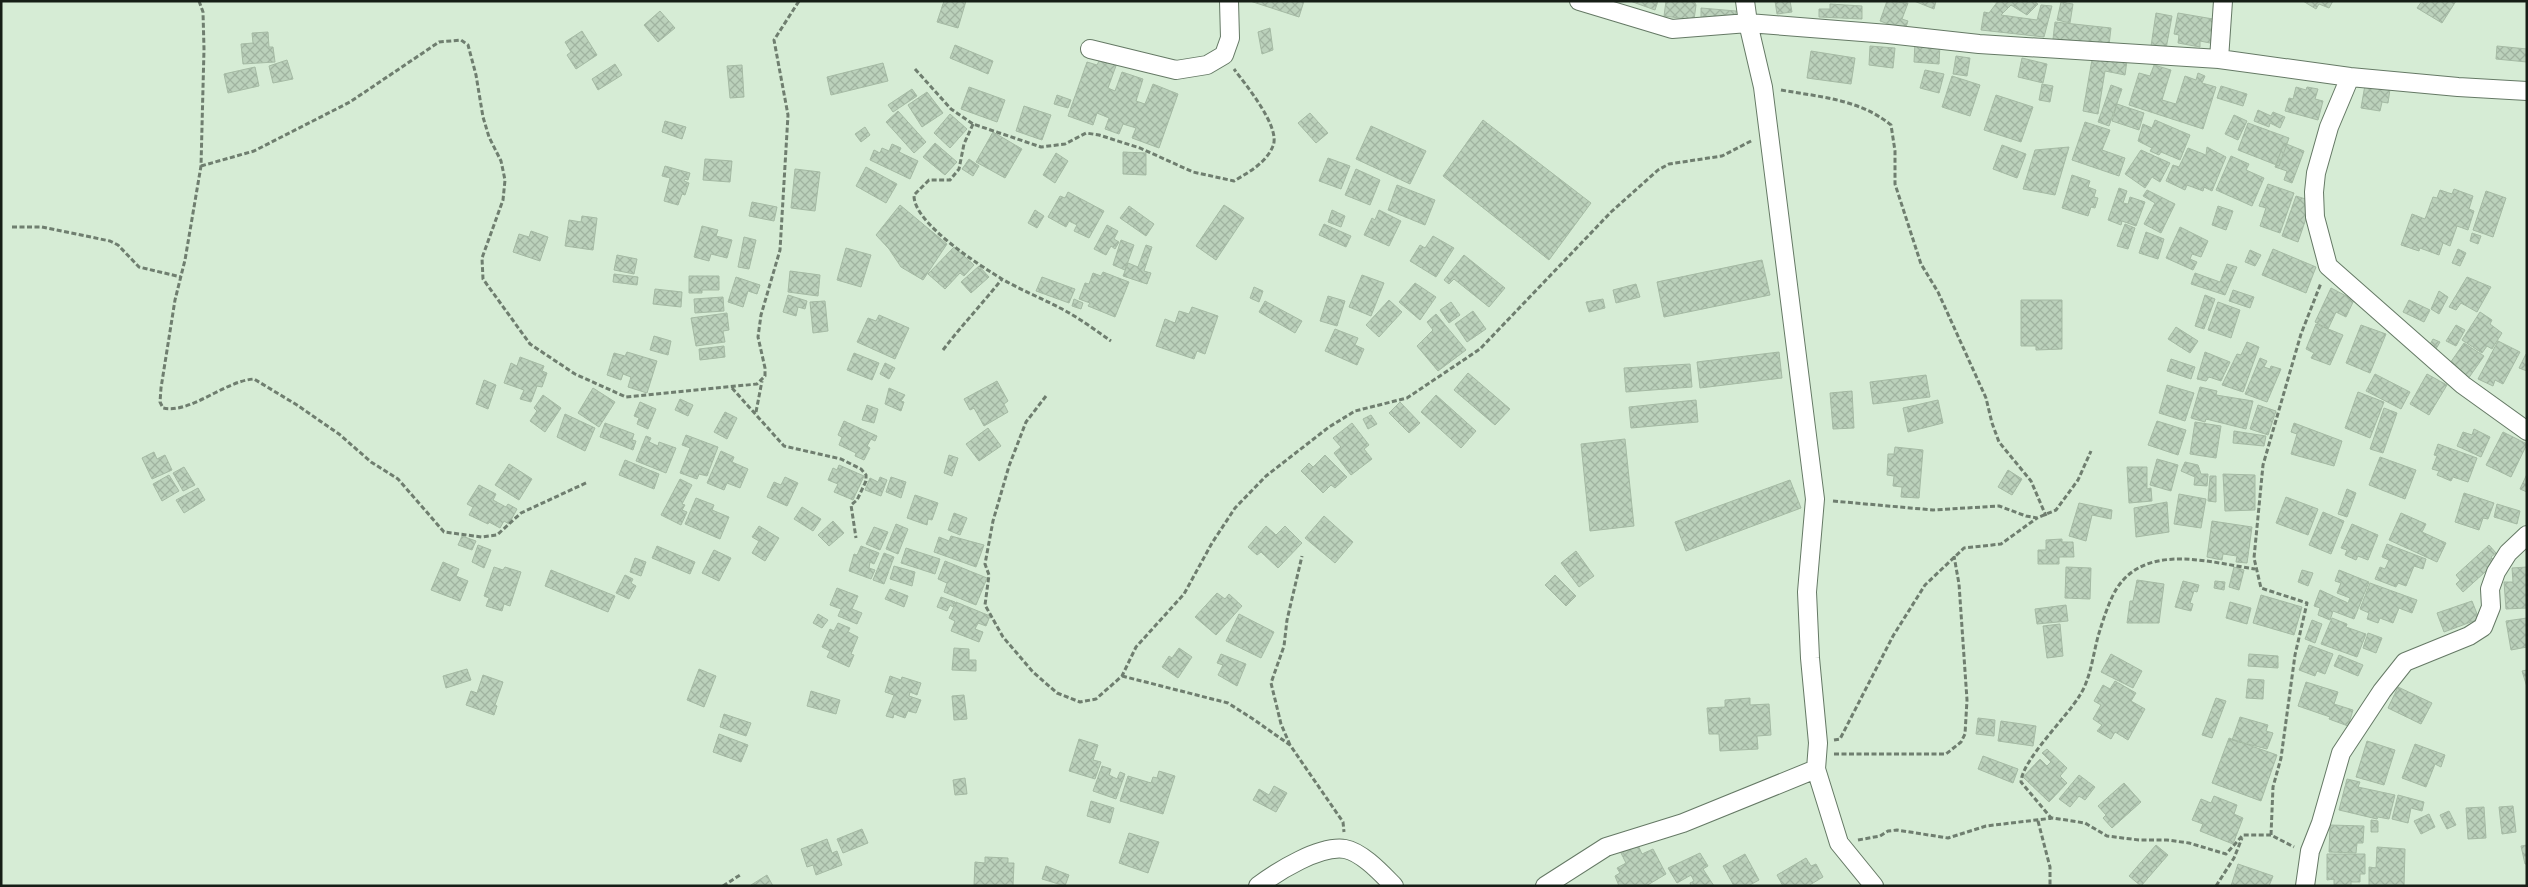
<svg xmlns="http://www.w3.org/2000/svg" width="2528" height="887" viewBox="0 0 2528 887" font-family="'Source Serif 4',serif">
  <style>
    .building { fill: url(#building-cross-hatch); stroke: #a5baa4 }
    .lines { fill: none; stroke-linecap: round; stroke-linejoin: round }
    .minor-casing { stroke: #657965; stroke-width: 20 }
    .path { stroke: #6f7e6f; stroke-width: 3; stroke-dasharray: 5 2.5; stroke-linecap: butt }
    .minor { stroke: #fff; stroke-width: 18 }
  </style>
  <defs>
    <pattern id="building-cross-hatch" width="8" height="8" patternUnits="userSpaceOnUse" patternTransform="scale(1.25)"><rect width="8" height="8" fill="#bbd1bb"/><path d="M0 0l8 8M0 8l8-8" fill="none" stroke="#a0b3a0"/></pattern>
  </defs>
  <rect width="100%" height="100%" fill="#d6ecd5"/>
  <!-- building -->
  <path class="building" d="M944 1H966L958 28 937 22Z
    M1250 1H1304L1299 17Z
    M1630 1H1658L1655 10Z
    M1666 1H1694L1696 5 1694 20 1664 16Z
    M1775 1H1790L1792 12 1777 14Z
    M1887 1 1908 3 1902 19 1908 21 1905 30 1880 21Z
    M1914 1H1936L1934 9Z
    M1998 1H2034L2038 4 2027 15 2011 5 2001 15 2037 20 2041 5 2052 6 2044 37 1981 30 1984 12 1989 13Z
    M2303 1H2333L2329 8 2319 4 2316 9Z
    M2422 1H2456L2442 23 2417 8Z
    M2061 2 2073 4 2070 23 2057 20Z
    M1830 4 1862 6V19L1819 17V9H1830Z
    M1701 8 1736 11 1735 23 1701 21Z
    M660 11 675 28 658 42 644 25Z
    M2156 13 2172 16 2166 49 2151 46Z
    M2178 13 2219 20 2215 44 2200 41V47L2178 43 2179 35 2174 34Z
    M2055 22 2111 28 2109 45 2053 39Z
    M1270 28 1273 50 1262 54 1258 32Z
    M582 31 597 55 576 69 567 55 571 52 565 42Z
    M268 32 269 47H273L275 62 243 64 241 44 253 43 252 33Z
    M1915 42 1940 44 1939 64 1914 62Z
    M955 45 993 61 988 74 950 58Z
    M1870 46 1895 48 1893 68 1869 65Z
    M2497 46 2527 49V62L2496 59Z
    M1811 51 1855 58 1851 84 1807 78Z
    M2093 54 2127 61 2125 75 2105 71 2098 114 2083 111Z
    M1956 56 1970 58 1967 76 1953 74Z
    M1101 57 1117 63 1108 88 1115 91 1122 72 1143 79 1136 101 1145 104 1153 84 1178 94 1159 148 1132 138 1136 128 1123 124 1119 134 1105 129 1109 118 1097 113 1093 125 1068 116 1087 62 1097 65Z
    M2022 58 2047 64 2043 83 2018 77Z
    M287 60 293 79 273 83 269 66Z
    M883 63 888 81 831 95 827 77Z
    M615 64 622 75 598 90 592 79Z
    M742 65 744 97 730 98 727 66Z
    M2154 65 2171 70 2162 100 2176 104 2185 76 2196 80 2198 73 2205 76 2202 83 2216 87 2203 129 2129 105 2139 73 2150 76Z
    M255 67 259 86 228 93 224 74Z
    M1925 70 1944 74 1939 93 1920 88Z
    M1952 76 1980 85 1970 116 1942 107Z
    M2042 84 2053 86 2050 102 2039 100Z
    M2111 85 2122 89 2109 126 2098 122Z
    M2365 85 2390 89 2388 103 2382 102 2380 111 2361 108Z
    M2221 86 2247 94 2243 106 2217 98Z
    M969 87 1005 100 997 122 961 109Z
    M2296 87 2306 90 2307 87 2318 89 2315 99 2323 101 2318 120 2285 111 2289 98 2293 99Z
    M912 89 917 96 893 112 888 105Z
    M927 92 943 113 922 127 908 105Z
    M1057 95 1071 100 1068 108 1054 104Z
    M1996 95 2033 107 2021 142 1984 130Z
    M2117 104 2144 113 2139 130 2112 121Z
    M1024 106 1051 115 1042 140 1016 131Z
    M2258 110 2271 116 2273 112 2285 117 2280 128 2270 123 2269 127 2254 121Z
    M898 111 926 142 914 153 886 122Z
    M1310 113 1328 133 1316 143 1298 123Z
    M950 114 967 129 950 148 934 133Z
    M2234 115 2247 121 2238 140 2225 134Z
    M1483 120 1591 203 1549 260 1443 176Z
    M2155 120 2190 135 2180 160 2161 152 2159 155 2150 151 2152 148 2138 141 2143 124 2152 128Z
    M665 121 686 127 682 139 662 132Z
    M2085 122 2110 130 2102 150 2125 158 2119 176 2072 160Z
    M2248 123 2289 138 2279 166 2238 150Z
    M1371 126 1426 151 1410 184 1356 159Z
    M865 127 870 135 861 142 855 134Z
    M993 132 1022 149 1005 178 976 162Z
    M935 143 957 162 945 175 923 157Z
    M2284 143 2304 151 2292 183 2284 180 2287 171 2275 167Z
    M892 144 901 148 899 152 918 161 910 179 870 160 874 150 880 153 882 148 889 151Z
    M2002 145 2026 154 2017 178 1993 169Z
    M2069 147 2055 195 2023 189 2035 150Z
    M2207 147 2226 157 2212 191 2204 187 2203 191 2187 185 2185 190 2166 181 2173 165 2179 167 2188 148 2206 155Z
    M2141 150 2170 163 2160 182 2152 177 2145 188 2125 174Z
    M1123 152 1146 153V175L1123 174Z
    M1056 153 1068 161 1055 183 1043 175Z
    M2231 156 2249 164 2246 170 2264 178 2252 206 2216 190Z
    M1328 158 1350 166 1341 189 1319 181Z
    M705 159 732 161 730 182 703 180Z
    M969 159 979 166 973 176 962 169Z
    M665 166 690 173 688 180 685 179 684 181 689 183 685 195 682 194 678 205 664 201 670 178 662 176Z
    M866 167 897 184 886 203 856 186Z
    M795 169 820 172 815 211 791 208Z
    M1356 169 1380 180 1370 205 1345 195Z
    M2072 175 2090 181 2088 187 2096 190 2094 197 2098 198 2095 208 2091 207 2088 216 2062 208Z
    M2268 184 2294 193 2280 233 2260 226 2266 208 2259 206Z
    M1397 185 1435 200 1425 225 1388 210Z
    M2119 188 2127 191 2123 203 2128 204 2130 197 2145 202 2136 226 2122 221 2121 225 2108 220Z
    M2454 189 2473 196 2469 209 2474 211 2468 230 2457 226 2450 246 2443 243 2439 255 2420 248 2419 251 2401 245 2412 214 2425 219 2433 197 2437 198 2440 190 2452 194Z
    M2147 190 2175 204 2161 233 2144 224 2155 203 2143 196Z
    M2486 191 2506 198 2493 237 2473 230Z
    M1068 192 1104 211 1089 238 1074 231 1077 225 1069 221 1066 227 1048 217 1060 196 1065 198Z
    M2296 196 2312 201 2298 242 2282 236Z
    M752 202 777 207 774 221 749 216Z
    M900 205 947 244 923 280 901 267 889 249 876 235Z
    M1224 205 1244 218 1216 260 1196 246Z
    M1129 206 1154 224 1146 236 1120 218Z
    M2218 206 2233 211 2226 230 2212 225Z
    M1035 210 1044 216 1037 228 1028 223Z
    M1332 210 1345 216 1341 227 1328 222Z
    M1379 210 1401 221 1389 246 1364 235 1372 218 1375 220Z
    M582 216 597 218 593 250 565 246 569 220 581 222Z
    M1324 224 1351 236 1346 247 1319 235Z
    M2125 224 2135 228 2128 249 2117 246Z
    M1107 225 1118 231 1114 239 1119 242 1115 249 1111 246 1106 255 1094 249Z
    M702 226 718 230 716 236 732 240 727 258 711 254 709 261 694 257Z
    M2180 227 2208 241 2201 257 2192 254 2190 259 2197 262 2193 270 2166 258Z
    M531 231 548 237 540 261 513 252 519 234 529 237Z
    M2146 232 2164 239 2158 259 2139 253Z
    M2472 233 2481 236 2478 244 2470 241Z
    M1433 236 1454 248 1436 277 1410 261 1420 245 1425 248Z
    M744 237 756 240 749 269 738 267Z
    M1121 240 1134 245 1125 270 1113 265Z
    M1146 245 1152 247 1144 271 1151 273 1147 284 1123 276 1128 263 1138 267Z
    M954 247 974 265 964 276 960 273 945 289 928 274Z
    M846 248 871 255 861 287 837 280Z
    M2273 249 2316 267 2306 293 2262 275Z
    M2458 249 2466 253 2460 266 2452 263Z
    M2250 250 2261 255 2255 266 2245 262Z
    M617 255 637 259 634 274 614 270Z
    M1464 255 1505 288 1489 307 1454 279 1449 284 1444 280Z
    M1762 260 1770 295 1664 317 1657 282Z
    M2227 264 2237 267 2225 295 2191 284 2195 273 2220 282Z
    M979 266 989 277 971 293 961 282Z
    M790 271 820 275 818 296 788 292Z
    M1103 272 1129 282 1115 317 1088 306 1090 303 1079 299 1085 283 1089 284 1093 273 1101 276Z
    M614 274 638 277 637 285 613 282Z
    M1362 275 1384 283 1371 316 1349 307Z
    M689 276H719V290H702V293H689Z
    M736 277 760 285 757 294 748 291 743 307 728 302Z
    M1042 277 1075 289 1069 303 1036 291Z
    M2467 277 2491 287 2477 312 2461 303 2456 310 2449 307Z
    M1415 283 1436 297 1420 320 1399 302Z
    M1636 284 1640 297 1616 303 1613 290Z
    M1254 287 1263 291 1259 302 1250 298Z
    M2331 288 2354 300 2346 317 2336 312 2328 329 2315 322Z
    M655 289 682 292 681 307 653 304Z
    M2233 290 2254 297 2250 308 2229 301Z
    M2439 291 2448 297 2439 314 2431 309Z
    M788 295 807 301 805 309 798 307 796 316 783 312Z
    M2205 295 2215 299 2204 329 2195 326Z
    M1328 296 1345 301 1337 326 1320 321Z
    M723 297 724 311 695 313 694 299Z
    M1074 299 1083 303 1081 309 1072 306Z
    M1603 299 1605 308 1589 312 1586 302Z
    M1389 300 1402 312 1379 337 1366 325Z
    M2021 300H2062V349L2036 350V346H2021Z
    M2409 300 2430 310 2424 322 2403 312Z
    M825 301 828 331 813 333 810 302Z
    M1265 301 1302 321 1295 333 1259 312Z
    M1451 302 1460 315 1449 323 1440 310Z
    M2218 302 2240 310 2231 338 2208 330Z
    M1192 307 1218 316 1205 354 1197 351 1194 359 1156 346 1165 319 1175 323 1179 311 1189 314Z
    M1473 311 1486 329 1467 342 1455 324Z
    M2480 312 2492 320 2490 324 2502 333 2492 349 2487 346 2482 353 2462 340Z
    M727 313 729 330 723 331 725 342 696 346 691 318Z
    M1436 314 1466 350 1438 371 1417 346 1433 330 1427 322Z
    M879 315 909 328 895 359 857 342 868 318 876 321Z
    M2316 324 2343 335 2330 365 2311 358 2314 353 2306 349Z
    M2361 325 2386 334 2370 373 2346 363Z
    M2456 325 2465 330 2456 346 2446 341Z
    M2176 327 2198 341 2190 353 2168 339Z
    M1335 329 1358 338 1355 345 1364 349 1357 365 1325 351Z
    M654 336 671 341 668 355 650 350Z
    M2433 339 2440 342 2436 349 2429 346Z
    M2498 341 2520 352 2503 384 2495 380 2493 386 2478 379Z
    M2247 342 2259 347 2243 392 2222 385 2237 354 2241 355Z
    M2464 343 2484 356 2468 379 2448 366Z
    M724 346 725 357 700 360 699 349Z
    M627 352 657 361 647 393 628 387 631 377 623 374 621 380 607 375 614 353 625 356Z
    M1779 352 1782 378 1700 388 1697 362Z
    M2205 352 2230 362 2221 381 2209 377 2206 381 2197 379Z
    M854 353 879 363 872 380 847 370Z
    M2526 354H2527V371L2519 368Z
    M520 357 544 366 542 371 547 373 542 387 537 386 531 402 520 399 524 390 504 383 511 363 517 366Z
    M2260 358 2267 361 2264 367 2270 369 2271 366 2281 369 2267 402 2245 394Z
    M2171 359 2195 367 2191 379 2167 371Z
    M885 363 895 368 889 379 880 374Z
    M1690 364 1692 387 1626 392 1624 368Z
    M1468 373 1510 409 1495 425 1454 390Z
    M2375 374 2410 392 2401 409 2366 391Z
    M2427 374 2447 385 2429 415 2410 404Z
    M1926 375 1930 397 1873 404 1870 382Z
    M484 380 496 385 488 409 476 404Z
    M997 381 1008 401 1004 404 1008 412 984 426 974 408 970 410 964 399Z
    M2167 385 2194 393 2185 421 2159 413Z
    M2200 387 2217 391 2216 395 2253 401 2246 429 2206 419 2205 422 2191 418Z
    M593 388 615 402 599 427 578 413Z
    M889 388 905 395 901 401 904 402 901 411 885 404Z
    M1852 391 1854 428 1833 429 1830 393Z
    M2358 392 2384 402 2370 438 2345 428Z
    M543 395 561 408 545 432 530 421 537 411 534 408Z
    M1436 395 1476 431 1461 448 1421 412Z
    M680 399 693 405 688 416 675 410Z
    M1696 400 1698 422 1631 428 1629 407Z
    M1938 400 1943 423 1908 432 1903 408Z
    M640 402 656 409 648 429 637 424 639 418 634 416Z
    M1400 402 1420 423 1409 433 1389 413Z
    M867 405 878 409 874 423 862 420Z
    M2258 405 2276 411 2268 435 2250 429Z
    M2384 408 2397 413 2383 453 2370 449Z
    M725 412 737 418 727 439 714 432Z
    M565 414 595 428 585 451 557 437Z
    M1371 415 1377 424 1368 429 1363 419Z
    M844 421 877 436 875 441 871 439 867 446 870 448 864 460 855 456 856 453 839 445 842 437 838 435Z
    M2157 421 2186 430 2178 455 2148 445Z
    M2195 422 2221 426 2216 458 2190 454Z
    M605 423 634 434 632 440 636 441 633 450 600 437Z
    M1352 423 1369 445 1364 449 1372 459 1351 475 1334 453 1341 447 1333 438Z
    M2294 423 2342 441 2334 466 2291 454 2297 434 2291 432Z
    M988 428 1001 446 979 461 966 444Z
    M2474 429 2490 437 2481 457 2457 446 2463 432 2472 435Z
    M2234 431 2266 436 2264 446 2233 443Z
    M2503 432 2527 444 2511 477 2486 465Z
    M686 435 718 447 707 476 699 474 697 479 680 473 690 448 682 445Z
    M646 436 651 438 649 442 658 446 659 442 676 448 666 473 636 461Z
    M1625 439 1634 526 1590 531 1581 444Z
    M2438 444 2477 458 2468 482 2453 477 2451 481 2437 475 2439 471 2432 469 2437 456 2434 455Z
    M1895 447 1923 450 1919 498 1901 497 1902 487 1893 486 1894 476 1887 475 1888 454H1894Z
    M721 451 734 457 732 462 748 469 740 488 727 483 724 490 707 483Z
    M154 452 157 459 165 455 172 470 152 479 142 458Z
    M949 455 958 458 952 476 944 473Z
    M1325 455 1347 477 1335 488 1331 485 1323 493 1301 471 1309 463 1313 467Z
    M2380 457 2416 470 2405 499 2369 485Z
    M2157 459 2178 465 2171 491 2150 485Z
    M625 460 659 474 654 489 619 475Z
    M2185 462 2198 465 2201 474H2208L2207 486 2194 485 2195 477 2181 471Z
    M509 464 532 479 519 500 495 485Z
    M839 465 864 476 853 500 834 492 838 484 828 480 833 468 837 470Z
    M184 467 195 485 183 491 173 473Z
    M2127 467H2147V489L2151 488 2152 501 2129 503Z
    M2008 470 2022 479 2012 495 1998 487Z
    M2223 474 2255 475V510L2225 511Z
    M2527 474V492L2520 489Z
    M169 475 179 491 162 501 153 484Z
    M2210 476H2216V502L2208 501Z
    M785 477 798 483 787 506 767 497 774 482 781 485Z
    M880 477 887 480 881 496 865 490 870 478 878 482Z
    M891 477 906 482 901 498 886 492Z
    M680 479 692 485 682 504 685 505 682 510 687 512 681 525 661 515Z
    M1790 480 1801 508 1686 551 1675 522Z
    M479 485 496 494 493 500 506 507 508 504 517 509 509 524 504 521 500 528 489 522 488 524 469 515 473 507 467 504Z
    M198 488 205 500 184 513 176 500Z
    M2347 489 2356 493 2347 517 2338 514Z
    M2464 493 2494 503 2488 519 2483 518 2479 530 2455 522Z
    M2179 494 2206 499 2201 528 2174 524Z
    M915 495 938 503 932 520 928 519 927 525 907 518Z
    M2286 497 2318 509 2308 535 2276 523Z
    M696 498 714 505 712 510 729 517 720 539 685 524Z
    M2167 502 2169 532 2136 537 2134 508Z
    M2079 503 2112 510 2111 519 2092 515 2086 541 2069 536Z
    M2497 504 2520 511 2517 524 2494 517Z
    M802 507 821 519 813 531 794 519Z
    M2323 512 2344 521 2331 554 2309 545Z
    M954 513 967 518 960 535 948 530Z
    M2401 513 2426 524 2422 532 2446 543 2437 562 2389 540Z
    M1324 516 1353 542 1335 563 1305 538Z
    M833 521 844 533 829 546 818 535Z
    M2212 521 2252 527 2247 563 2236 562 2237 556 2223 554 2222 560 2207 557Z
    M896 524 908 529 898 554 886 549Z
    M2352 524 2378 535 2368 560 2358 556 2356 560 2345 555 2347 550 2341 548Z
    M759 526 779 538 765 561 752 553 759 541 752 537Z
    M1266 526 1276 535 1285 526 1302 543 1278 568 1261 552 1257 555 1248 547Z
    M874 527 888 532 880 550 866 544Z
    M462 536 476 541 472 550 458 545Z
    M951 536 984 545 976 567 934 552 939 537 949 541Z
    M2062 539V542H2073L2074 557H2059V564H2038V550H2046V540Z
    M2387 544 2426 559 2423 569 2414 566 2406 586 2398 583 2396 587 2375 579 2380 567 2385 569 2389 560 2382 557Z
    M478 545 491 550 484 568 472 562Z
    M2489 545 2496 553 2491 557 2496 562 2463 592 2456 584 2460 580 2456 575Z
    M657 546 695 562 690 574 652 558Z
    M861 546 879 553 874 564 870 562 869 568 875 570 871 579 849 571 854 554 857 555Z
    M906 548 940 559 935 574 901 563Z
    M714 550 731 558 719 581 702 573Z
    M1576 551 1594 576 1579 587 1561 563Z
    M884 553 894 557 884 584 873 580Z
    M635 558 646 562 641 576 630 572Z
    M945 561 987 578 976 605 944 592 947 583 938 579Z
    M443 562 459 569 456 576 468 581 460 601 431 590Z
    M894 566 915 572 912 586 890 579Z
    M494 567 503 570 505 567 521 572 510 606 504 604 502 611 486 606 489 598 484 596Z
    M2066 567 2091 568 2090 599 2065 598Z
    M2234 567 2244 570 2239 590 2229 587Z
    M2527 567V608L2506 609 2504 582H2513L2512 568Z
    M551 570 615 596 608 612 545 586Z
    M2302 570 2313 573 2308 586 2298 582Z
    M2339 570 2369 582 2354 619 2333 611 2330 620 2318 615 2320 608 2314 606 2320 590 2348 603 2350 598 2337 593 2341 583 2335 581Z
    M625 575 633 579 631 583 636 586 629 599 616 593Z
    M1555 575 1576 596 1566 606 1545 585Z
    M2137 580 2164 584 2159 623H2127L2130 601H2133Z
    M2183 581 2199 585 2197 592 2194 591 2190 603 2193 604 2191 611 2175 607Z
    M2215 581 2225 582 2224 590 2214 588Z
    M2370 583 2417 600 2412 613 2399 608 2393 623 2380 618 2378 623 2367 619 2369 613 2360 609Z
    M837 588 858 596 852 609 862 613 857 624 838 616 841 609 830 605Z
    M890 589 908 596 904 607 885 599Z
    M1217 593 1225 599 1229 594 1242 606 1216 635 1195 617Z
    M2261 595 2302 607 2294 635 2253 623Z
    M941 597 955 602 953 607 950 605 947 611 937 607Z
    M2472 601 2479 619 2444 632 2437 613Z
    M956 602 990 616 986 626 978 623 975 629 983 632 979 642 951 631 955 621 949 618Z
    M2230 602 2251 608 2247 624 2226 618Z
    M2066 605 2068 621 2037 624 2035 609Z
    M818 614 828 620 822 628 813 623Z
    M1239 614 1274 632 1261 658 1226 641Z
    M2332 618 2347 624 2346 627 2366 634 2357 657 2321 644Z
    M2527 618V647L2511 650 2506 621Z
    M2312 620 2322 624 2315 643 2305 639Z
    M838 623 850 628 848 632 858 637 851 654 854 655 849 667 827 657 830 651 822 647 830 629 834 631Z
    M2060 624 2063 656 2047 658 2043 626Z
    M2368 633 2382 638 2376 653 2363 648Z
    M2309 645 2333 654 2325 674 2317 671 2315 676 2299 670Z
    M954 648 969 649V660H976V671L952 670Z
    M1179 648 1192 657 1178 678 1162 667 1169 656 1172 658Z
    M1221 654 1246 664 1237 686 1218 675 1223 665 1217 663Z
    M2111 654 2142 671 2133 688 2101 672Z
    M2249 654 2278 656V668L2248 666Z
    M2339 655 2363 665 2358 676 2334 666Z
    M467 669 471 680 446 688 443 676Z
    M699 669 716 676 704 707 687 700Z
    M2527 670V687L2522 671Z
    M483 675 503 682 495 705 497 706 494 715 466 705 471 691 477 693Z
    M890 676 901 680 902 677 921 683 917 695 910 692 909 696 921 700 916 713 908 711 905 718 894 714 893 718 886 716 894 695 885 692Z
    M2248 679 2264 680 2263 699 2246 698Z
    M2115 681 2136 693 2131 701 2145 709 2128 740 2115 732 2111 739 2097 731 2102 725 2093 719 2101 705 2094 701 2103 685 2110 689Z
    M2306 682 2338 692 2334 704 2353 710 2348 726 2329 719 2330 717 2298 706Z
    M2398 687 2432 703 2421 724 2388 708Z
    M811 691 840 700 836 714 807 706Z
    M964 695 967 719 954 720 952 696Z
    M1750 698V705L1769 704 1771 735 1757 736 1758 749 1720 751 1719 734H1709L1707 708 1725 707V700Z
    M2216 698 2226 701 2212 738 2202 735Z
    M724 714 751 723 746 736 720 727Z
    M2240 717 2268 725 2266 731 2273 733 2267 749 2232 740Z
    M1978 718 1995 720 1994 736 1976 734Z
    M2001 721 2036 726 2033 746 1998 741Z
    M719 734 748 745 741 762 713 752Z
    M2229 738 2277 755 2261 801 2212 783Z
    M1079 739 1098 745 1093 760 1101 762 1095 779 1069 771Z
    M2367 741 2395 750 2384 785 2356 777Z
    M2415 744 2445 755 2441 767 2435 764 2426 787 2402 778Z
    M2047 749 2067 768 2060 776 2067 783 2049 802 2023 777 2040 759 2047 766 2051 762 2042 753Z
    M1983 756 2018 769 2013 783 1978 769Z
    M1102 766 1111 769 1109 775 1117 779 1120 772 1125 774 1116 799 1093 791Z
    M1159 771 1175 776 1163 814 1120 801 1128 776 1151 783 1153 777 1157 778Z
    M2079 775 2095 787 2085 800 2079 796 2070 807 2059 799Z
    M965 778 967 794 955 795 953 780Z
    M2347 779 2360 782 2358 787 2395 795 2389 819 2378 817 2377 819 2339 810Z
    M2124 783 2141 802 2112 828 2103 818 2106 815 2098 806Z
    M1274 786 1287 793 1276 812 1253 800 1259 789 1269 795Z
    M2398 795 2424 802 2422 811 2411 808 2408 823 2392 819Z
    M2214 796 2237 805 2234 814 2243 818 2233 844 2200 831 2203 824 2192 820 2201 799 2211 803Z
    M1091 801 1114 808 1110 823 1087 816Z
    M2513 806 2516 832 2502 834 2499 807Z
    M2484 807 2486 838 2468 839 2466 808Z
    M2449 811 2456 825 2447 829 2440 815Z
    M2429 814 2435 827 2421 834 2414 821Z
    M2371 820 2378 821V832H2371Z
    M2330 825 2364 826 2363 843H2357L2356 853 2329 852Z
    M862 829 868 843 843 853 837 839Z
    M1129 833 1159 842 1148 873 1119 863Z
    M827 839 832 853 837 851 842 865 816 875 813 865 807 867 801 849Z
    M1638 845 1642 854 1653 849 1666 874 1646 886H1619L1615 876 1620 873 1617 868 1626 863 1621 853Z
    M2156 845 2168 855 2141 886 2129 876Z
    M2527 845V864H2525L2521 846Z
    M2377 847 2405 849 2404 886H2369V867L2376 868Z
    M1700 853 1708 866 1703 869 1714 886H1691L1690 883 1694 881 1691 875 1677 883 1668 868Z
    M1745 854 1759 880 1748 886H1734L1723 866Z
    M2327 854H2365V874H2360V882H2351V886H2334V879L2327 880Z
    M985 857 1008 858V863H1014L1013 886H974L975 862 985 863Z
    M1806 858 1811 866 1816 864 1823 877 1808 886H1783L1777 875Z
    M2238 864 2273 876 2269 886H2231Z
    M1046 866 1069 875 1065 886 1042 879Z
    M767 875 773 886H752L751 885Z"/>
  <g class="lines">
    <!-- minor casing -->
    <g class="minor-casing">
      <path id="minor" d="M1579 1 1672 29 1748 23 1888 34 1979 44 2219 59 2350 77 2458 87 2527 91
        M1745 1 1748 23 1763 87 1815 499 1807 592 1810 658 1818 743 1816 769 1839 843 1874 886
        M1090 49 1176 70 1207 65 1224 55 1230 38 1229 1
        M2219 59 2223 1
        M2350 77 2329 127 2316 173 2314 192 2315 217 2328 266 2463 385 2527 431
        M1258 886C1278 871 1320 845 1345 849 1362 852 1382 874 1394 886
        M1545 886 1606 847 1683 823 1816 769
        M2305 886 2310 851 2321 823 2341 753 2382 691 2405 662 2469 636 2483 627 2491 607 2490 589 2496 572 2508 553 2527 535"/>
    </g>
    <!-- path -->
    <path class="path" d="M199 1 203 12 204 49 201 166 185 260 175 300 161 388 160 402 163 408C191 414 224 381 254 379L297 405 339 434 371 462 398 479 444 532 482 537 497 535 521 513 588 482
      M915 69 951 109 973 124 1041 147 1065 144 1086 133 1099 135 1140 148 1193 172 1234 181C1249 172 1266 163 1273 146 1281 127 1245 84 1234 69
      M1781 90C1820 97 1859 99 1891 125L1895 151V184L1921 264 1938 292 1986 398 1992 423 1999 442 2031 481 2046 516
      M973 124 964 144 959 169 950 180H929L914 195C913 223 979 265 1002 279 1021 290 1041 298 1060 308 1078 317 1095 330 1111 341
      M201 166 254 151 350 102 439 42 461 40 468 45 476 75 483 117 489 137 501 161 505 180 503 200 482 258 483 279 530 344 575 374 626 397 757 384 765 376V368L758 337 761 315 780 250 788 115 774 40 799 1
      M12 227H42L110 241 118 245 139 267 181 277
      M943 350C962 325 983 303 1002 279
      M732 388 784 446 841 459 861 469 866 475V481L857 500 851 505 856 538
      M1046 396 1026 422 1009 466 993 521 985 564 989 575 985 605 1003 637 1033 672 1057 693 1080 702 1096 699 1122 676 1136 647 1184 594 1212 543 1235 508 1266 476 1329 427 1355 411 1407 398 1480 349 1611 212 1658 170 1669 164 1722 156 1753 140
      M756 412 762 381
      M1833 501 1933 510 1999 506 2026 516 2037 518 2056 510 2078 480 2091 451
      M1122 676 1228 703 1253 719 1290 745 1343 822 1344 832
      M1834 740 1840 739 1893 636 1925 585 1964 548 2001 544 2037 518
      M1290 745 1281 724 1271 683 1284 646 1287 620 1302 556
      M1834 754H1946L1961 742 1965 734 1967 700 1959 584 1954 556
      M2052 819 2021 782C2022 760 2067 717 2080 695 2092 676 2093 651 2100 630 2104 617 2110 599 2117 588 2147 542 2212 563 2255 569
      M2038 821 2050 867V886
      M2271 835 2273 787 2281 758 2295 655 2307 603 2261 588 2254 558 2263 465 2301 334 2321 283
      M1858 840 1880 836 1888 831 1897 830 1948 838 1986 826 2053 818 2085 823 2107 836 2139 840H2167L2189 843 2226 854 2243 835H2271L2294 847
      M723 886 740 875
      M2216 886 2234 858 2242 838"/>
    <!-- minor -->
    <use href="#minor" class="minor"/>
  </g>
  <!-- border -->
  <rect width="2528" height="887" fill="none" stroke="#161e16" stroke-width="5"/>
</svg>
